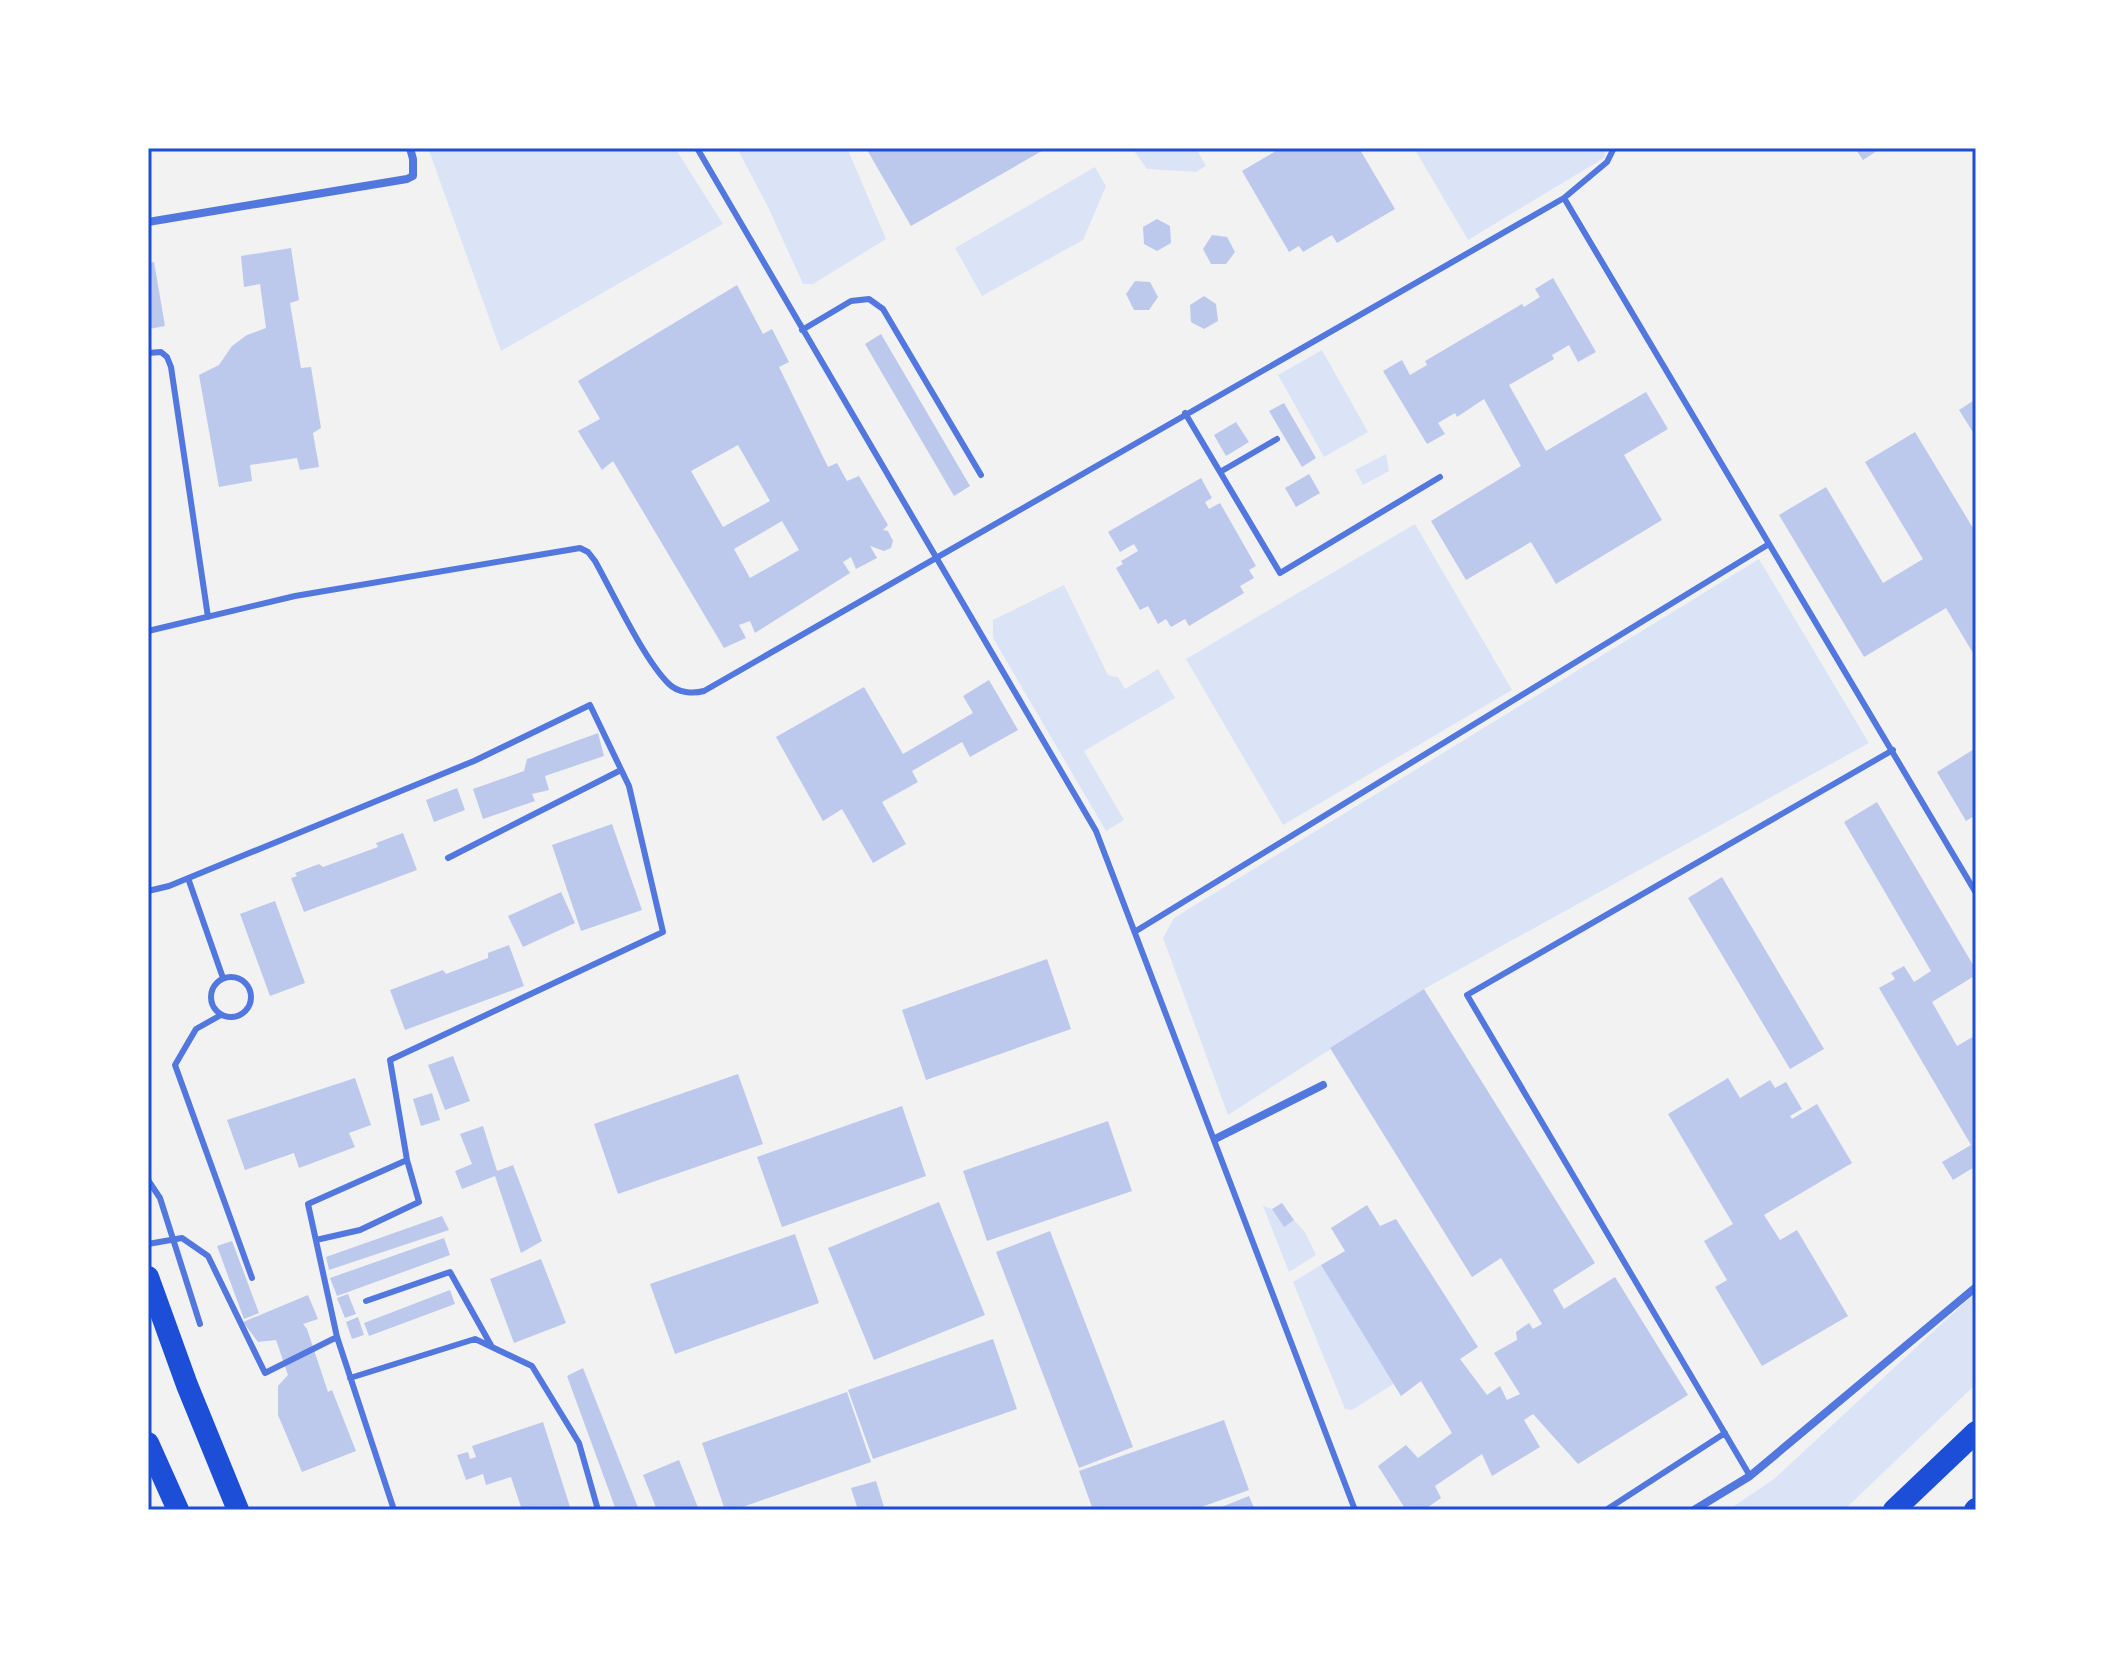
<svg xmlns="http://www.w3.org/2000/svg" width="2124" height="1658" viewBox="0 0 2124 1658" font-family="Barlow,sans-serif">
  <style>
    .green { fill: #dbe4f7 }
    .building { fill: #bdc9ec; fill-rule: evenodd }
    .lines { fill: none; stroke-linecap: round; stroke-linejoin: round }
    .service { stroke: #5277de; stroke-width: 6 }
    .minor { stroke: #5277de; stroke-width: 8 }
    .motorway { stroke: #1d4ed8; stroke-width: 22 }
    .neatline { fill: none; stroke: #1d4ed8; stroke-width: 3 }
  </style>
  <rect width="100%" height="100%" fill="#f2f2f2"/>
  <!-- green -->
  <path class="green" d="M428 148H675L723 224 501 351Z
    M737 148H847L886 239 813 284H803L768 207Z
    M1132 148H1196L1206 166 1196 172 1147 169Z
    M1414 148H1606L1604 158 1468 240Z
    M1095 167 1106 186 1083 240 982 296 955 248Z
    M1322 350 1368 432 1324 457 1278 375Z
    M1386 454 1389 471 1363 485 1355 470Z
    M1415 524 1512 690 1283 825 1186 659Z
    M1759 559 1869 743 1424 989 1228 1115 1163 938 1174 918Z
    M1064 585 1108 675 1118 677 1125 689 1158 669 1175 698 1084 751 1124 820 1106 831 993 638V620Z
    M1263 1206 1272 1209 1284 1226 1294 1220 1305 1232 1316 1255 1289 1272Z
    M1321 1265 1395 1383 1352 1410 1345 1409 1293 1282Z
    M1976 1292V1384L1844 1510H1735L1734 1506 1774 1479Z"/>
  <!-- building -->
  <path class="building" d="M866 148H1047L911 226Z
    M1281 148H1359L1395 209 1337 243 1332 235 1303 252 1299 246 1289 252 1242 171Z
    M1855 148H1881L1863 160Z
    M1157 219 1170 226 1171 243 1157 251 1144 244 1143 227Z
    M1212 235 1227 237 1235 252 1226 264H1211L1203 249Z
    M291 248 299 300 290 303 301 368 311 367 321 428 313 433 319 467 300 470 297 458 250 465 252 481 219 487 199 375 219 365 232 346 247 335 266 328 260 284 244 287 241 256Z
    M154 262 165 326 149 329 148 263Z
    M1553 278 1596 352 1578 362 1569 345 1552 355 1554 359 1509 385 1546 451 1646 392 1668 429 1624 455 1662 520 1556 584 1531 542 1466 580 1431 521 1521 466 1484 399 1457 417 1455 413 1438 423 1445 434 1427 444 1383 371 1402 360 1410 375 1427 365 1425 361 1522 304 1524 307 1540 297 1535 289Z
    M1135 281 1150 282 1158 297 1149 310H1134L1126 294Z
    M737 285 763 334 772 329 789 362 779 367 828 467 837 463 847 481 859 476 888 525 883 530 888 531 893 541 891 548 884 551 870 546 877 558 856 569 851 557 843 562 850 573 755 633 750 621 739 625 746 638 724 648 613 461 602 470 578 431 600 419 578 381ZM738 445 770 501 723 527 691 471ZM782 521 799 550 750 578 734 549Z
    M1204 296 1216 304 1218 321 1204 329 1191 322 1190 305Z
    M881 334 970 486 954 496 865 344Z
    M1976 399V437L1959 410Z
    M1284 403 1316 458 1302 467 1269 411Z
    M1236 422 1249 442 1226 456 1214 435Z
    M1915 432 1976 533V658L1946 608 1864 657 1779 515 1826 487 1883 583 1923 559 1865 462Z
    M1309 474 1320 493 1296 507 1285 488Z
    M1201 478 1212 498 1205 502 1209 509 1220 503 1256 566 1249 570 1254 578 1240 586 1244 593 1189 626 1185 619 1171 627 1166 619 1158 624 1148 606 1140 610 1116 568 1123 564 1121 561 1138 551 1134 544 1120 552 1108 532Z
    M989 680 1018 730 970 757 962 742 912 771 918 782 882 802 906 844 873 863 842 809 823 821 776 737 864 687 903 754 973 713 963 696Z
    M598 733 604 756 545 776 549 790 532 794 535 801 483 819 473 789 524 771 527 759Z
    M1976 748V815L1966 821 1937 772Z
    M457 788 465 810 434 822 426 800Z
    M1877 802 1976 970V975L1932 1002 1957 1046 1976 1035V1166L1953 1180 1942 1162 1971 1145 1879 988 1895 979 1891 973 1904 966 1914 982 1931 971 1844 822Z
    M612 824 642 910 581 931 552 845Z
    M403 833 417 870 304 912 291 878 297 876 295 873 319 864 323 867 378 847 376 843Z
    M1722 877 1824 1049 1790 1069 1688 898Z
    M561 892 575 923 523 947 508 916Z
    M275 901 305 983 270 996 240 914Z
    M509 945 524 986 405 1030 390 990 443 970 446 974 488 958V953Z
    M1047 959 1071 1029 926 1080 902 1010Z
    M1424 989 1595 1263 1553 1290 1564 1309 1615 1277 1688 1395 1578 1464 1533 1414 1524 1420 1540 1447 1492 1476 1482 1454 1435 1486 1441 1498 1424 1510H1406L1378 1466 1406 1445 1418 1458 1452 1433 1421 1381 1401 1396 1321 1265 1345 1251 1331 1228 1367 1205 1380 1226 1396 1219 1478 1347 1460 1359 1487 1395 1500 1386 1507 1400 1520 1394 1494 1353 1517 1340 1516 1332 1529 1323 1533 1329 1542 1324 1501 1258 1472 1277 1330 1048Z
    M453 1056 470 1101 445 1110 428 1065Z
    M738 1074 763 1144 618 1194 594 1124Z
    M355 1078 371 1125 349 1133 355 1147 299 1168 294 1153 245 1170 227 1120Z
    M1728 1078 1740 1098 1770 1080 1775 1088 1786 1082 1802 1109 1790 1116 1792 1119 1817 1104 1852 1163 1764 1215 1780 1240 1797 1230 1848 1316 1762 1366 1715 1287 1727 1280 1704 1241 1733 1224 1668 1114Z
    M432 1093 440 1120 421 1126 413 1099Z
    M902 1106 926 1176 782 1227 757 1157Z
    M1108 1121 1132 1191 987 1241 963 1171Z
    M483 1126 497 1171 513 1165 542 1241 521 1253 495 1176 462 1189 455 1171 472 1164 460 1134Z
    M939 1202 985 1315 874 1360 828 1248Z
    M1282 1203 1294 1220 1284 1227 1272 1209Z
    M442 1216 449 1230 329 1270 326 1257Z
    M1050 1231 1133 1447 1079 1468 996 1252Z
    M795 1234 819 1303 675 1354 650 1284Z
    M444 1238 450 1255 337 1296 330 1278Z
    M232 1241 259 1313 244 1319 217 1246Z
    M541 1259 566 1323 514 1343 490 1279Z
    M450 1290 455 1304 369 1336 364 1323Z
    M348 1294 356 1314 345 1318 337 1298Z
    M308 1295 318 1319 303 1324 307 1329 328 1392 332 1390 356 1451 302 1472 278 1415V1386L288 1375 276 1340 258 1342 243 1322Z
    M358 1317 364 1335 352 1339 346 1322Z
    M993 1339 1017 1409 873 1459 848 1390Z
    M583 1368 639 1510H616L567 1376Z
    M847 1392 871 1462 734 1510H725L702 1443Z
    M1224 1420 1249 1490 1193 1510H1093L1079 1471Z
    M543 1422 571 1510H522L511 1477 486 1485 483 1474 466 1480 457 1455 468 1452 470 1459 476 1457 472 1446Z
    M679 1460 699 1510H657L643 1475Z
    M876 1481 885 1510H858L851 1488Z
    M1249 1496 1255 1510H1214Z"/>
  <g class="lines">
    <!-- service -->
    <path class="service" d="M697 148 1096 831 1355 1510
      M1564 198 1976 893
      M802 330 851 301 869 299 883 309 981 475
      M148 353 161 352 167 357 171 367 208 617
      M1185 413 1280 573 1440 477
      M1220 472 1277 439
      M148 631 295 596 580 548 588 552 595 561C613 593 644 660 669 684 678 693 693 694 704 691L1564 198 1607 162 1614 148
      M448 858 621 770
      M188 878 223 978
      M148 891 169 886 474 761 590 705 629 786 663 932 390 1060 407 1160 308 1204 337 1337
      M1136 931 1769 544
      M211 997a20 20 0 1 1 40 0a20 20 0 1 1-40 0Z
      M221 1015 196 1029 175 1065 252 1278
      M148 1180 160 1198 200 1324
      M316 1240 360 1230 419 1202 407 1160
      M148 1244 182 1238 208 1256 265 1373 337 1337 394 1510
      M366 1301 450 1272 492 1347
      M350 1378 475 1339 532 1366 579 1443 598 1510
      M1750 1476 1467 995 1893 750
      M1606 1510 1725 1433"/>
    <!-- minor -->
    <path class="minor" d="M148 222 407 179 413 176V159L410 148
      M1215 1139 1323 1085
      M1694 1510 1750 1476 1976 1287"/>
    <!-- motorway -->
    <path class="motorway" d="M148 1277 187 1385 238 1510
      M148 1443 178 1510
      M1894 1510 1976 1432
      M1975 1510 1976 1509"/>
  </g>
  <!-- border -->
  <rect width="2124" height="1658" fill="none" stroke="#ffffff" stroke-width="300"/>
  <rect x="150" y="150" width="1824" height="1358" class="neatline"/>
</svg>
